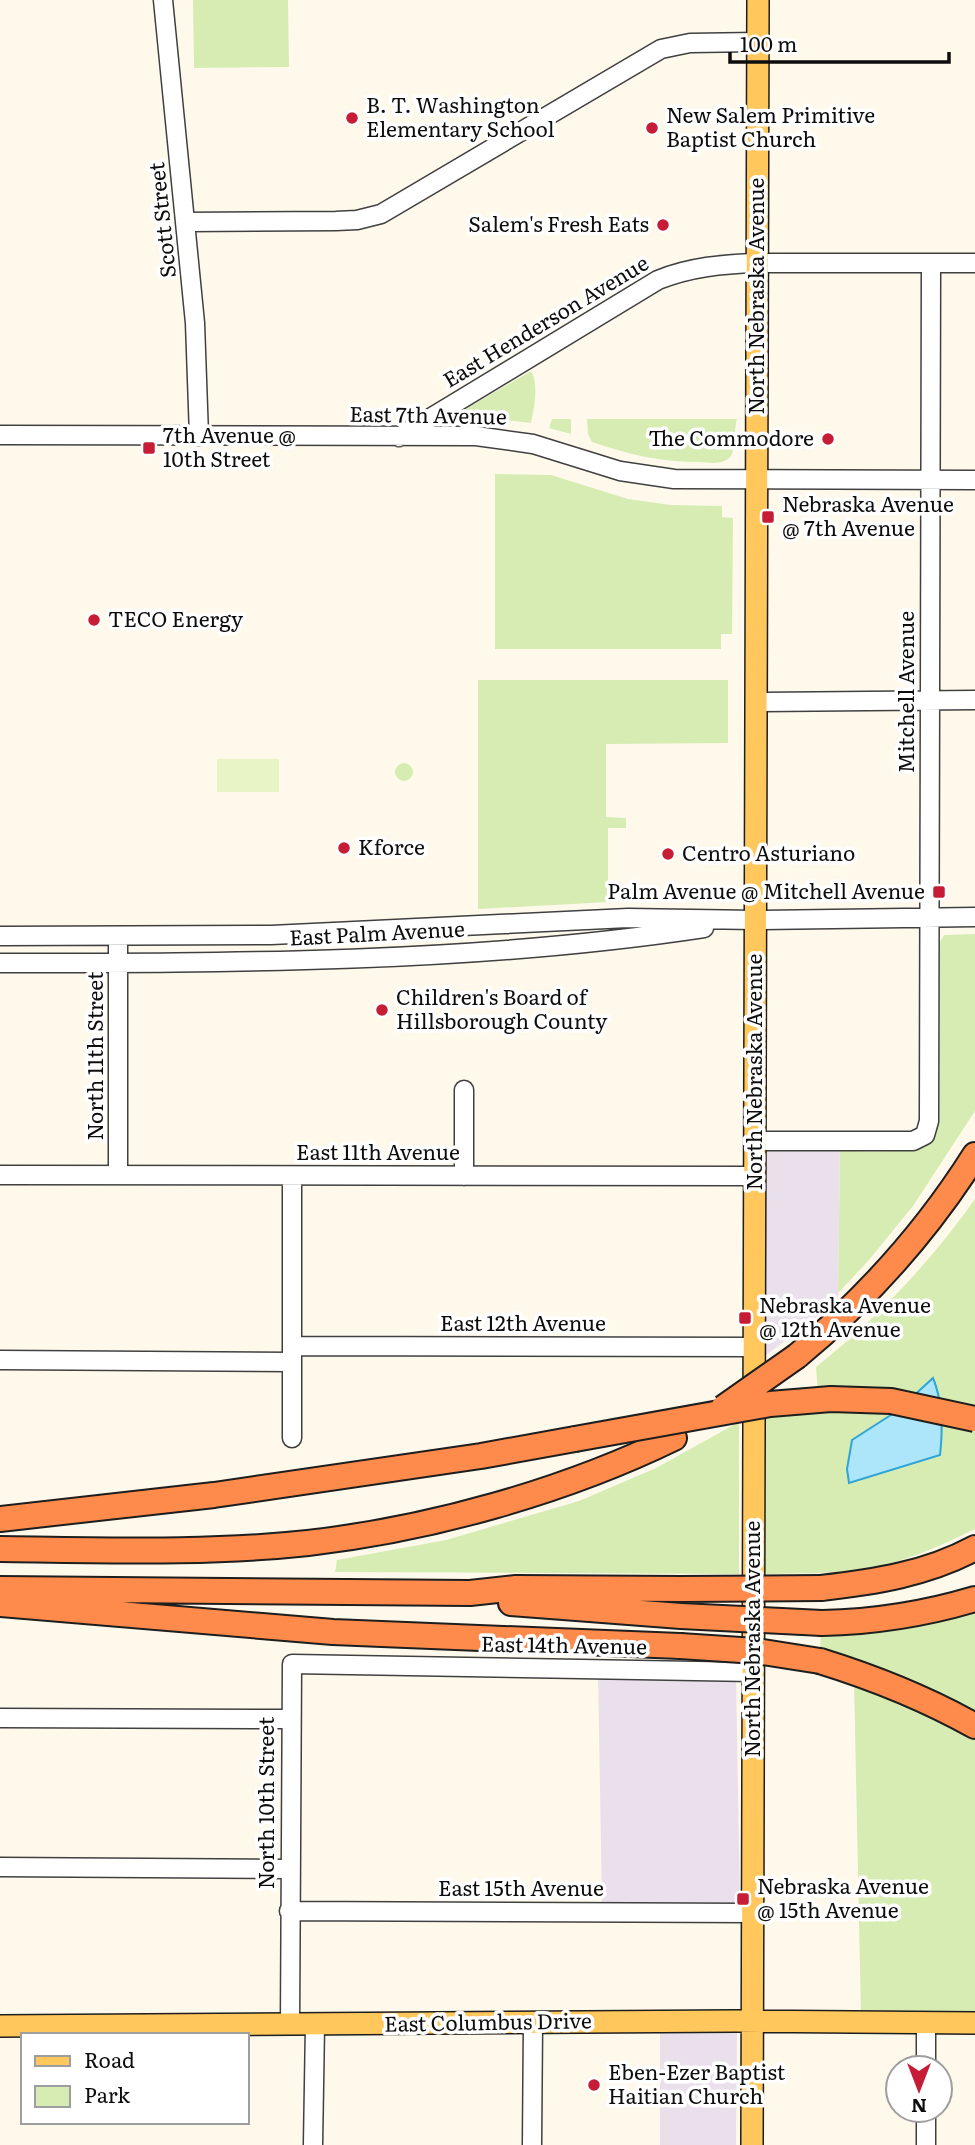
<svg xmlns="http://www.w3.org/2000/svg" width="975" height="2145" viewBox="0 0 975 2145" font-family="Literata,serif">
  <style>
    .industrial { fill: #eae0ec }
    .green { fill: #d6ecb3; fill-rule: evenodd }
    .pitch { fill: #e8f3c6 }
    .water { fill: #ade5fa; stroke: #2fa4d6; stroke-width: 2 }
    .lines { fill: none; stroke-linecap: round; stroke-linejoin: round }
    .minor-casing { stroke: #404040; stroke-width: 21 }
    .major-casing { stroke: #1e1e1e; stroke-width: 24 }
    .highway-casing { stroke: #1e1e1e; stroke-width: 28 }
    .minor { stroke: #fff; stroke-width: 18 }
    .major { stroke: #ffc75c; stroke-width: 21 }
    .highway { stroke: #fe8b4b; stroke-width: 24 }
    .highway-bridge-casing { stroke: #1e1e1e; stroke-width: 28; stroke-linecap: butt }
    .highway-bridge { stroke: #fe8b4b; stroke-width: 24 }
    .poi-dot { fill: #c61c35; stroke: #fff; stroke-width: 2.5 }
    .labels { text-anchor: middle; stroke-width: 7; stroke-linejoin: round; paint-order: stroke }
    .poi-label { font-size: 21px; fill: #0d0d0d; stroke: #fff; text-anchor: start }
    .street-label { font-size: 21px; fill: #0d0d0d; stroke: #fff }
  </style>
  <rect width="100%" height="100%" fill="#fff9ec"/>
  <!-- industrial -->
  <path class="industrial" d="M759 1144H840L838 1301 757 1362Z
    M598 1674 736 1676 740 1905H602Z
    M660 2033H737L736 2145H660Z"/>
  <!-- green -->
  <path class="green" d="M193 0H288L289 67 194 68Z
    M531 371C539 384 534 409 531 423L496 419 458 418 459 413Z
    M552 419H571V434L549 428Z
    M587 419H737C734 429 735 450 731 456 724 465 710 463 700 462 660 462 630 455 592 442L588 434Z
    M495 474 551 475 628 499 671 505 722 506V517L733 518 732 634H721V649H495Z
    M478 680H728V743L606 744V817L626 818V828H608V902L478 909Z
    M395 772a9 9 0 1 1 18 0a9 9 0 1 1-18 0Z
    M975 934V1111L913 1206 869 1260 838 1293 840 1151C870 1150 920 1159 937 1127L939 943 944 935Z
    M975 1199V1529C938 1547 899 1565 857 1570 827 1574 796 1573 765 1574L764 1414 819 1408 816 1367C877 1318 930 1263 975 1199ZM933 1378 847 1469 852 1440 897 1411Z
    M739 1422V1574L335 1572 337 1560 446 1540 579 1501 656 1468Z
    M975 1610V1714L900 1676 820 1650 821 1633Z
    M854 1682 955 1726 975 1740V2017L861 2016Z"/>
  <!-- pitch -->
  <path class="pitch" d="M217 759H279V792H217Z"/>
  <!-- water -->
  <path class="water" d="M933 1378C943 1402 943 1429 940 1455L849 1483 847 1469 852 1440 897 1411Z"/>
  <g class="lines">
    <!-- minor casing -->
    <g class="minor-casing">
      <path id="minor" d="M163 0 195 323 199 436
        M186 222 336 221 357 220 381 214 661 49 690 43 757 42
        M0 435 476 436 533 444 620 471 674 479 975 480
        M399 437 658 280C690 267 723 264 757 263H975
        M755 702 975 700
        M0 936 271 935 628 918 756 920 975 917
        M0 963C234 963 472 963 704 928
        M464 1090V1176
        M755 1141H913L925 1135 929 1121 931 263
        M0 1175 755 1176
        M118 1175V937
        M292 1346 754 1347
        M0 1360 292 1362
        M292 1438V1177
        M0 1718 290 1719
        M0 1867 289 1869
        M289 1911 753 1913
        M290 2025 292 1664 753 1672
        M926 2068V2023
        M313 2145 315 2025
        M532 2145 533 2023
        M926 2145V2110"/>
    </g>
    <!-- major casing -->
    <g class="major-casing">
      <path id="major" d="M0 2026 735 2021 975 2023
        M752 2145 758 0"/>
    </g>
    <!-- highway casing -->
    <g class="highway-casing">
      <path id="highway" d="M797 1356C866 1299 927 1231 975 1155
        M0 1519 214 1495 481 1456 575 1439
        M0 1549C102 1550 206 1554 308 1543 430 1529 563 1492 674 1438
        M821 1588C874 1582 927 1574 975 1548
        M0 1589 470 1593 516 1588 681 1589
        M511 1603 681 1616
        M0 1604 333 1632 680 1646
        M822 1623C874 1622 925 1614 975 1599
        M820 1661C875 1678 925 1698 975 1726"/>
    </g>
    <!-- minor -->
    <use href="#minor" class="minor"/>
    <!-- major -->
    <use href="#major" class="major"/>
    <!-- highway -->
    <use href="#highway" class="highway"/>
    <!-- highway-bridge casing -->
    <g class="highway-bridge-casing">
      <path id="highway-bridge" d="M723 1408 797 1356
        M575 1439 770 1404 831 1399 891 1401 975 1419
        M681 1589 821 1588
        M681 1616 822 1623
        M680 1646 756 1651 820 1661"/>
    </g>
    <!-- highway-bridge -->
    <use href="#highway-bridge" class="highway-bridge"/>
  </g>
  <!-- markers -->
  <g class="poi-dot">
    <circle cx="352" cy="118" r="7"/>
    <circle cx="652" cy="128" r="7"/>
    <circle cx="663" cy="225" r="7"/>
    <circle cx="828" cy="439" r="7"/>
    <rect x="142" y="441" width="14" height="14" rx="3.5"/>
    <rect x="761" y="510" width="14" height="14" rx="3.5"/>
    <circle cx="94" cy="620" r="7"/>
    <circle cx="344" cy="848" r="7"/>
    <circle cx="668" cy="854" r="7"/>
    <rect x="932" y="885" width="14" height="14" rx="3.5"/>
    <circle cx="382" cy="1010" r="7"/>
    <rect x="738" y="1311" width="14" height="14" rx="3.5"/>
    <rect x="736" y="1892" width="14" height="14" rx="3.5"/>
    <circle cx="594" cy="2085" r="7"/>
  </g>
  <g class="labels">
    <!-- poi labels -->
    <g class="poi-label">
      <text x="366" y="113">B. T. Washington<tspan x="366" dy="24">Elementary School</tspan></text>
      <text x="666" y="123">New Salem Primitive<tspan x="666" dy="24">Baptist Church</tspan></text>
      <text x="649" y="232" text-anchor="end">Salem's Fresh Eats</text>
      <text x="163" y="443">7th Avenue @<tspan x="163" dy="24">10th Street</tspan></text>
      <text x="814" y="446" text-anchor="end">The Commodore</text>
      <text x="782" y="512">Nebraska Avenue<tspan x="782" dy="24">@ 7th Avenue</tspan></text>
      <text x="108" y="627">TECO Energy</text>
      <text x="358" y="855">Kforce</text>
      <text x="682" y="861">Centro Asturiano</text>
      <text x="925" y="899" text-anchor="end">Palm Avenue @ Mitchell Avenue</text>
      <text x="396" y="1005">Children's Board of<tspan x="396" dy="24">Hillsborough County</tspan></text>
      <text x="759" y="1313">Nebraska Avenue<tspan x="759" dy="24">@ 12th Avenue</tspan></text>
      <text x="757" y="1894">Nebraska Avenue<tspan x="757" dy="24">@ 15th Avenue</tspan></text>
      <text x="608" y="2080">Eben-Ezer Baptist<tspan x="608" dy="24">Haitian Church</tspan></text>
    </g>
    <!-- street labels -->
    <g class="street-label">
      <text transform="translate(163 220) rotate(-96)" y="7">Scott Street</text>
      <text transform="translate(757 296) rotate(-90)" y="7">North Nebraska Avenue</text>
      <text transform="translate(546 322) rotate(-31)" y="7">East Henderson Avenue</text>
      <text transform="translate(428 416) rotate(1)" y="7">East 7th Avenue</text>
      <text transform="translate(907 692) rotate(-90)" y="7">Mitchell Avenue</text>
      <text transform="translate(377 934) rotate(-3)" y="7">East Palm Avenue</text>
      <text transform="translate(96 1056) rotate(-90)" y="7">North 11th Street</text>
      <text transform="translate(755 1072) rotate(-90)" y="7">North Nebraska Avenue</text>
      <text x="378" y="1160">East 11th Avenue</text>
      <text x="523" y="1331">East 12th Avenue</text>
      <text transform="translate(753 1639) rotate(-90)" y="7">North Nebraska Avenue</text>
      <text transform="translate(564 1646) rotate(1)" y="7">East 14th Avenue</text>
      <text transform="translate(267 1803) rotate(-90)" y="7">North 10th Street</text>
      <text x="521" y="1896">East 15th Avenue</text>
      <text transform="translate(488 2023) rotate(-1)" y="7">East Columbus Drive</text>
    </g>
  </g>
  <!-- legend -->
  <rect x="21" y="2033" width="228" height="91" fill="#ffffff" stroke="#9e9e9e" stroke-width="2"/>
  <rect x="35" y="2056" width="35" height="10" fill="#ffc75c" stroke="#9e9e9e" stroke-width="2"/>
  <text x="84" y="2068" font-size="21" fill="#0d0d0d">Road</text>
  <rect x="35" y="2086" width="35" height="21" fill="#d6ecb3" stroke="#9e9e9e" stroke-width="2"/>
  <text x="84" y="2103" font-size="21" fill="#0d0d0d">Park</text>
  <!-- north arrow -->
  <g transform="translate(919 2089) rotate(180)"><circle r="33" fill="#ffffff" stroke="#9e9e9e" stroke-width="2"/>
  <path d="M0-5L12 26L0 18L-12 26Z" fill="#c61c35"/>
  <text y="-10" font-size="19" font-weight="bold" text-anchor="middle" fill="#0d0d0d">N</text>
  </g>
  <!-- scale -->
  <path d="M730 52v10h219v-10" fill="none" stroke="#0d0d0d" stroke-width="3.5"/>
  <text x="740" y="52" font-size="21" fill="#0d0d0d" stroke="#ffffff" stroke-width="5" paint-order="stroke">100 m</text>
</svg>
